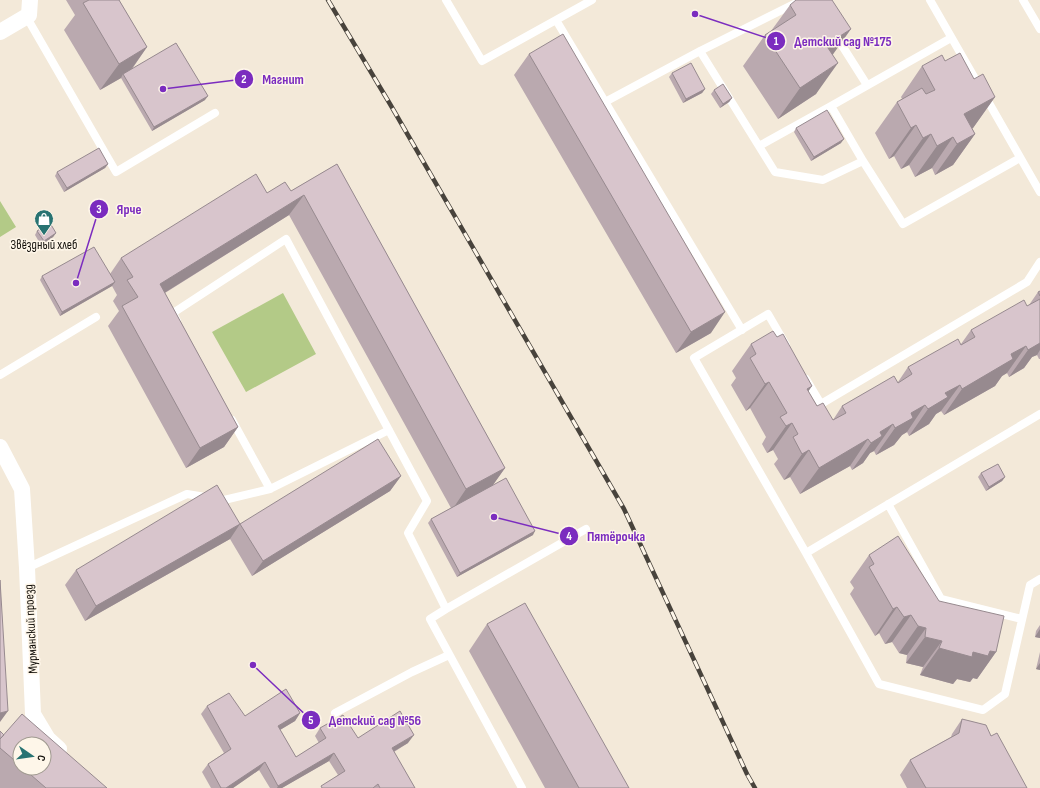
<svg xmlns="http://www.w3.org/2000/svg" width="1040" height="788" viewBox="0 0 1040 788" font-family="'Sofia Sans Condensed',sans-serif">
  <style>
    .green { fill: #b3ca87 }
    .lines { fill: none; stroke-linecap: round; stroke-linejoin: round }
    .lane { stroke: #fff; stroke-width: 8 }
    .street { stroke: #fff; stroke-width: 16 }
    .rail-casing { stroke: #48433c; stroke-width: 4.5 }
    .rail { stroke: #fef6e9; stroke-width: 3; stroke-dasharray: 9; stroke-linecap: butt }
    .wall { fill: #baa9af; fill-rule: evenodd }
    .shaded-wall { fill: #978a8f }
    .building { fill: #d8c5cc; stroke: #978a8f }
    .labels { text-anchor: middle; stroke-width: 3; stroke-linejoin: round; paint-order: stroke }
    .poi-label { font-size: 13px; fill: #13100b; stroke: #fef6e9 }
    .street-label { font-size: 13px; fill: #13100b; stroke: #fef6e9 }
    .leader { fill: none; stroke: #7b2cbf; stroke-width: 1.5 }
    .callout-dot { fill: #7b2cbf; stroke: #fef6e9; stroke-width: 1.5 }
    .mark-label { font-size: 12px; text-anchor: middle; font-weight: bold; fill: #fff }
    .callout-label { font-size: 14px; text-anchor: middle; font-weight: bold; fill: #7b2cbf; stroke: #fef6e9; stroke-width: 3; stroke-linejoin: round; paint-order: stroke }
  </style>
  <rect width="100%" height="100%" fill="#f3e9d9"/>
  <!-- green -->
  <path class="green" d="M0 201 16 227 0 237Z
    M283 293 316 354 246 392 212 332Z"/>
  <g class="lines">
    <!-- lane -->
    <path class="lane" d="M446 0 482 61 556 20
      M592 0 556 20 742 330
      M930 0 1040 192
      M1023 0 1040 29
      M26 16 116 172 215 113
      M836 36 867 85
      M951 38 831 106 863 161 903 224 1020 158
      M700 51 775 172 823 180 863 161
      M605 102 700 51 802 0
      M759 146 831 106
      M177 321 173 313 286 239 427 501 408 533 446 609
      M786 345 768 314 694 358 806 553 879 684 983 710 1005 694 1030 585 1040 579
      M0 375 96 317
      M806 379 821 404 1027 282 1040 262
      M232 420 270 489 389 430
      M888 504 941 599 1022 619
      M806 553 1040 414
      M27 568 187 494 224 500 270 489
      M335 713 412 672 449 655
      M522 788 430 619 446 609 586 529"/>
    <!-- street -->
    <path class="street" d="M0 32 29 15 30 0
      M0 447 22 489 27 568 33 714 48 739 59 749"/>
    <!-- rail casing -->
    <g class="rail-casing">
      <path id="rail" d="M328 0 390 104 624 509 747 774 755 788"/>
    </g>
    <!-- rail -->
    <use href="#rail" class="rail"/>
  </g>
  <!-- wall -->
  <path class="wall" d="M66 0H119L147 47 132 69 205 100 152 131 121 78 100 90 64 30 75 15Z
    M790 5 833 55 816 94 778 119 743 66 765 35 771 31Z
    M529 54 711 333 676 353 514 75Z
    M945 61 974 79 995 97 973 128H972L975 134 953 165 935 175 932 168 915 177 909 165 901 169 894 156 889 159 875 133 897 102 902 99 901 97 922 66Z
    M672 73 705 89 702 93 683 103 669 77Z
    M714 90 732 98 729 102 720 108 711 94Z
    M796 128 841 143 811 161 794 132Z
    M108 164 105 168 64 192 55 176 57 172Z
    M337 164 505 468 493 485 533 535 457 577 428 523 431 519 451 508 289 215 165 293 238 427 224 447 186 468 108 326 119 311 113 301 117 295 112 286 60 316 40 280 42 276 110 274 121 258 267 193 291 191Z
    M37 231 56 233 53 237 41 245 35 235Z
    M1040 291V359H1039L1037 355 1032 357 1024 368 1009 377 1007 373 1002 376 995 386 944 415 941 411 936 414 929 424 909 436 907 432 902 435 894 445 876 455 874 451 870 453 863 463 852 470 850 466 800 494 790 477 784 480 774 464 778 459 773 450 767 453 762 444 766 437 750 408 746 411 731 385 736 378 732 371 751 344 777 337 812 386 808 391 817 406 833 420 842 406 898 382 908 367 961 344 971 330 1029 305 1038 292Z
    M981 473 1005 477 1002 481 986 491 978 477Z
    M401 476 390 491 252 576 230 539 85 621 65 585 76 570 240 524Z
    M869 555 939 601 996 652 977 679 973 678 970 682 957 679 953 684 920 675 923 667 906 663 907 655 899 653 892 642 885 644 879 633 875 636 850 594 854 588 850 582Z
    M487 624 629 788H545L469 651Z
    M1040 625V638L1035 637 1036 631Z
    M1040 652V670L1036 669Z
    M207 706 245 716 300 713 295 721 280 730 296 757 319 743 315 736 320 728 358 738 408 743 394 752 415 788H322L338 775 329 761 282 788H270L259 770 233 788H211L202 772 208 764 224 753 201 714Z
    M962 719 991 736 1027 788H907L900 775 910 760 951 737 952 734Z
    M0 731 4 735 107 788H0ZM20 744 44 768H20Z"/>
  <!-- shaded-wall -->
  <path class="shaded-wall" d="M851 29 829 60 826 45Z
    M147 47 128 74H123L121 78 100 90 119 64Z
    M838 63 816 94 778 119 800 88Z
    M705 89 702 93 683 103 686 99Z
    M208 96 205 100 152 131 154 127Z
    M995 97 973 128 954 138 953 137 932 168 915 177 937 146 964 114Z
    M732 98 729 102 720 108 723 104Z
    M916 125 894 156 889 159 911 128Z
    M931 134 909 165 901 169 923 138Z
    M975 134 953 165 935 175 957 144Z
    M844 139 841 143 811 161 814 157Z
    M108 164 105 168 64 192 67 188Z
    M304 195 289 215 145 305 160 284Z
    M56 233 53 237 41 245 44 241Z
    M115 282 112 286 60 316 62 312Z
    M725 312 711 333 676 353 691 332Z
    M1040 337V350L1037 355 1032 357 1024 368 1009 377 1028 350Z
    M1026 346 1007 373 1002 376 995 386 944 415 962 389 1011 354Z
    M769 382 750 408 746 411 765 384Z
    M960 385 941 411 936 414 929 424 909 436 928 409 945 393Z
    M812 386 794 412 807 389Z
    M925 405 907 432 902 435 894 445 876 455 895 428 911 413Z
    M792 423 773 450 767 453 786 426Z
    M893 424 874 451 870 453 863 463 852 470 871 443 880 432Z
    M238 427 224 447 186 468 200 448Z
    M868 439 850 466 800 494 819 468Z
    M809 450 790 477 784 480 802 454Z
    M505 468 490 489 452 510 466 489Z
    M401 476 390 491 252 576 263 561Z
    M1005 477 1002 481 986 491 989 487Z
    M240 524 230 539 85 621 96 606Z
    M535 531 533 535 457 577 460 573Z
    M897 607 879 633 875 636 893 609Z
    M911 615 892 642 885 644 904 617Z
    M918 626 926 628 907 655 899 653Z
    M1040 629V638L1035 637Z
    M925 637 942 641 923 667 906 663Z
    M939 648 973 652 990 651 996 652 977 679 973 678 970 682 957 679 953 684 920 675Z
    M1040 663V670L1036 669Z
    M8 711 0 722V713Z
    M300 713 295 721 273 734 278 726Z
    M414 735 408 743 386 756 392 748Z
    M334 753 329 761 282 788H277L278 786Z
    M265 762 259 770 233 788H226Z"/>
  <!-- building -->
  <path class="building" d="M89 0H119L147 47 119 64 83 3Z
    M796 0H832L851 29 826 45 838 63 800 88 765 35 796 15 790 5Z
    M563 34 725 312 691 332 529 54Z
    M176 43 208 96 154 127 123 74Z
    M960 53 974 79 983 74 995 97 964 114 975 134 957 144 953 137 937 146 931 134 923 138 916 125 911 128 897 102 922 88 926 94 935 90 922 66 942 55 945 61Z
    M691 63 705 89 686 99 672 73Z
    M723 84 732 98 723 104 714 90Z
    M827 110 844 139 814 157 796 128Z
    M99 148 108 164 67 188 57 172Z
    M337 164 505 468 466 489 304 195 160 284 238 427 200 448 122 306 138 297 127 280 133 277 121 258 256 174 267 193 285 182 291 191Z
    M50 223 56 233 44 241 37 231Z
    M94 247 115 282 62 312 42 276Z
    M1040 291V296L1038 292Z
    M1040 299V343L1028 350 1026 346 1011 354 1013 359 962 389 960 385 945 393 948 397 928 409 925 405 911 413 913 418 895 428 893 424 880 432 882 436 871 443 868 439 819 468 809 450 802 454 793 437 798 434 792 423 786 426 780 417 787 413 769 382 765 384 750 358 756 354 751 344 773 331 777 337 783 334 812 386 807 389 817 406 823 403 833 420 846 413 842 406 894 376 898 383 912 374 908 367 958 339 961 345 975 337 971 330 1024 300 1027 306Z
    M378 439 401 476 263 561 240 524Z
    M998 464 1005 477 989 487 981 473Z
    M506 478 535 531 460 573 431 519Z
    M217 485 240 524 96 606 76 570Z
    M898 536 939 601 1004 616 996 652 990 651 988 656 973 652 972 657 939 648 942 641 925 637 926 628 918 626 911 615 904 617 897 607 893 609 869 567 874 564 869 555Z
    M0 580 8 711 0 713Z
    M525 603 629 788H579L487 624Z
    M286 689 300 713 278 726 296 757 326 738 320 728 343 715 358 738 400 711 414 735 392 748 415 788H380L378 784 373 788H322L321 786 345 771 334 753 278 786 265 762 226 788H221L208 764 231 749 207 706 229 693 245 716Z
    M22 714 107 788H46L23 768H44V744H20V765L0 748V739Z
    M962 719 986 725 991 736 997 733 1027 788H926L910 760 959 733Z
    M0 731 4 735 0 739Z"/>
  <!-- icons -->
  <defs>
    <g id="shop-pin" transform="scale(1)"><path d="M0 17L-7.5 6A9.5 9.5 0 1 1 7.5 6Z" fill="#287372" stroke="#fef6e9"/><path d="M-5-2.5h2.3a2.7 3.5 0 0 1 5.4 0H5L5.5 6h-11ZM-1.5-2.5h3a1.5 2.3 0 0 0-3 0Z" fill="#fff"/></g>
  </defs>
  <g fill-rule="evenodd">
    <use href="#shop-pin" x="44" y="219"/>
  </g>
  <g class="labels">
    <!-- poi labels -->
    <g class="poi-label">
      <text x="44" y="249">Звёздный хлеб</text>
    </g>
    <!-- street labels -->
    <g class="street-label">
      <text transform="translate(30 629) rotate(-93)" y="5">Мурманский проезд</text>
    </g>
  </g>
  <!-- callouts -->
  <path class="leader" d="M695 14L776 41M163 89L244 79M76 283L99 209M494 517L569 536M253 665L311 720"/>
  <g class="callout-dot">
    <circle cx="695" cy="14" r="4"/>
    <circle cx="163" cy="89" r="4"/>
    <circle cx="76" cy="283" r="4"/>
    <circle cx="494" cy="517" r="4"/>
    <circle cx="253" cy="665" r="4"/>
    <circle cx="776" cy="41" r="10"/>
    <circle cx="244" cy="79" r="10"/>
    <circle cx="99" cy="209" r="10"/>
    <circle cx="569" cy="536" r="10"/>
    <circle cx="311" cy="720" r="10"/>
  </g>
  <g class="mark-label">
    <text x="776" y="45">1</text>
    <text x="244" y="83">2</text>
    <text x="99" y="213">3</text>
    <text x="569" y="540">4</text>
    <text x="311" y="724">5</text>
  </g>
  <g class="callout-label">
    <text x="843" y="46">Детский сад №175</text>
    <text x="283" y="84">Магнит</text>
    <text x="129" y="214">Ярче</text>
    <text x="616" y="541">Пятёрочка</text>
    <text x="375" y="725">Детский сад №56</text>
  </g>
  <!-- north arrow -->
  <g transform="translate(32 756) rotate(103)"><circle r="19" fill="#fef6e9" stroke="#a09a90"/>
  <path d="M0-3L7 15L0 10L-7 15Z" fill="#287372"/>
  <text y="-6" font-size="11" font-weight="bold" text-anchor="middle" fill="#13100b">С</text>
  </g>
</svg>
